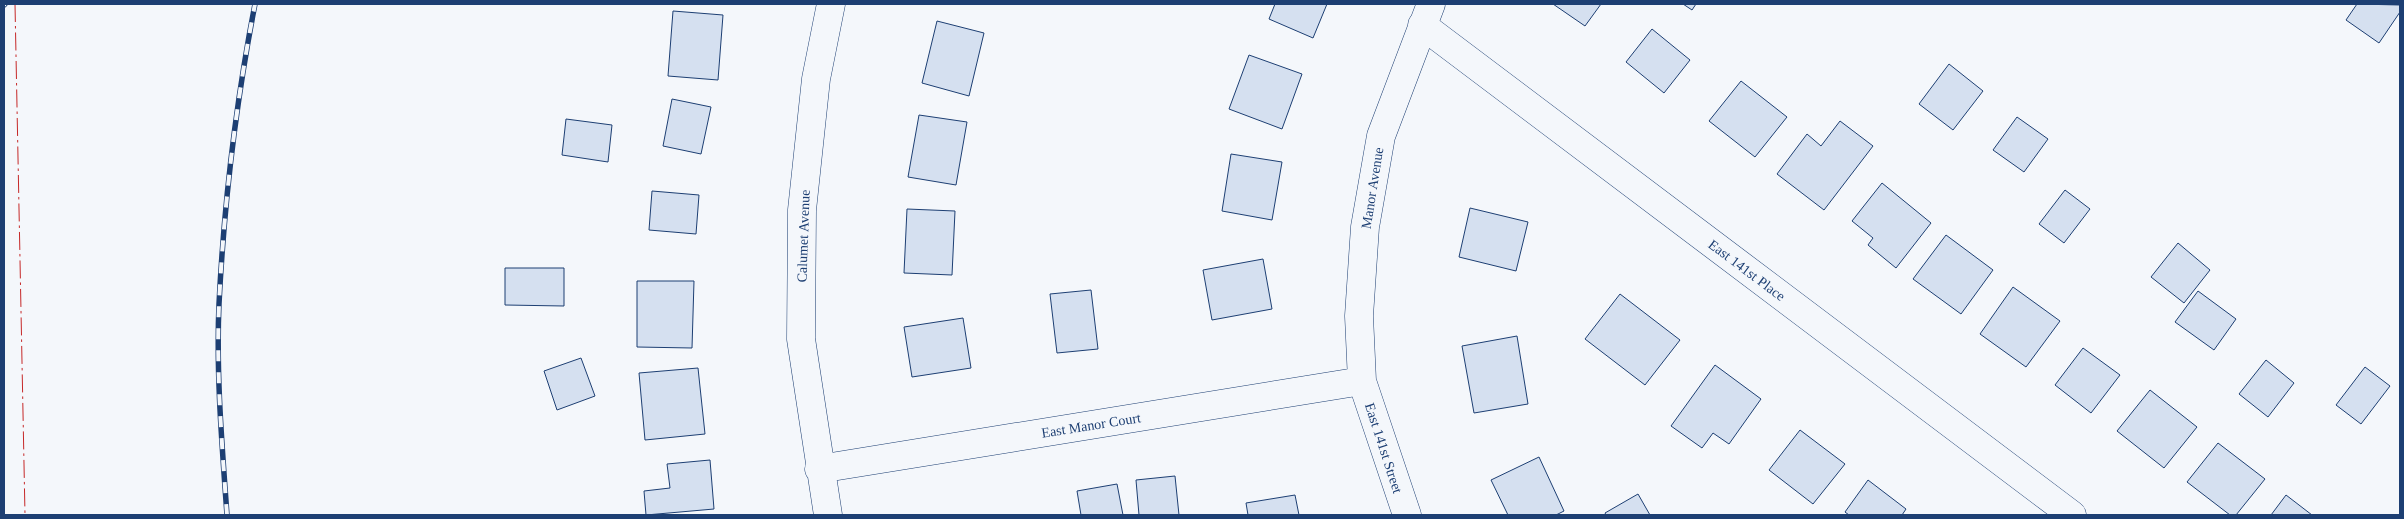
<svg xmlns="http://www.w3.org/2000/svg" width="2404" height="519" viewBox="0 0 2404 519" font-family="'Times New Roman',serif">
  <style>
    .building { fill: #d5e0f0; stroke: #1d3f73 }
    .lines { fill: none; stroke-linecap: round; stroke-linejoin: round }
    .street-casing { stroke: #1d3f73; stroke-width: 29 }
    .street { stroke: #f4f7fb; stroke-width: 28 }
    .rail-casing { stroke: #1d3f73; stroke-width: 5.5 }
    .rail { stroke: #f4f7fb; stroke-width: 4; stroke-dasharray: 11; stroke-linecap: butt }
    .power { stroke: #c62828; stroke-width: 1; stroke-dasharray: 18 4 2.5 4; stroke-linecap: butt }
    .labels { text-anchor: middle; stroke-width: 4; stroke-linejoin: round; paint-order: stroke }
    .street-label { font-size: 14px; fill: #1d3f73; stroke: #f4f7fb }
  </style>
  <rect width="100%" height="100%" fill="#f4f7fb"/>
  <!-- building -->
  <path class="building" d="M1275 4H1327L1313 38 1269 19Z
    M1553 4H1601L1585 26Z
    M1683 4H1696L1692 10Z
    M2357 4 2400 5V12L2379 43 2346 20Z
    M673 11 723 15 718 80 668 76Z
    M937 21 984 33 969 96 922 83Z
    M1652 29 1690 60 1664 93 1626 62Z
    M1249 55 1302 74 1282 129 1229 109Z
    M1949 64 1983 91 1953 130 1919 104Z
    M1741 81 1787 117 1755 157 1709 121Z
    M672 99 711 107 701 154 663 146Z
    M919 115 967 122 956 185 908 177Z
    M2017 117 2048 139 2024 172 1993 150Z
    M566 119 612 125 608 162 562 155Z
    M1840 121 1873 146 1824 210 1777 174 1807 134 1821 146Z
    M1231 154 1282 162 1272 220 1222 211Z
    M1882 183 1931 223 1896 268 1868 245 1873 238 1852 221Z
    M2065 190 2090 209 2064 243 2039 224Z
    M652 191 699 195 696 234 649 230Z
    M1470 208 1528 222 1516 271 1459 257Z
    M907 209 955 211 952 275 904 273Z
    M1946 235 1993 270 1961 314 1913 279Z
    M2178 243 2210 270 2184 303 2151 277Z
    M1263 259 1272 309 1212 320 1203 270Z
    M505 268H564V306L505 305Z
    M637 281H694L692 348 637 347Z
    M2013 287 2060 321 2026 367 1980 334Z
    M1091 290 1098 349 1057 353 1050 294Z
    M2198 291 2236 319 2214 350 2175 322Z
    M1620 294 1680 340 1645 385 1585 339Z
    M963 318 971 368 912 377 904 327Z
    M1517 336 1528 404 1474 413 1462 346Z
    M2083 348 2120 375 2091 413 2055 385Z
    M581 358 595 396 557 410 544 371Z
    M2266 360 2294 383 2268 417 2239 394Z
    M1715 365 1761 399 1729 444 1713 433 1702 448 1671 426Z
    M2365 367 2390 386 2361 424 2336 405Z
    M698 368 705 434 645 440 639 373Z
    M2150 390 2197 427 2164 468 2117 431Z
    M1800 430 1845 464 1813 504 1769 470Z
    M2218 443 2265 479 2236 515H2230L2187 482Z
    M1539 457 1564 511 1556 515H1508L1491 480Z
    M710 460 714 509 646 515 644 491 670 488 667 464Z
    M1175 476 1179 515H1139L1136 480Z
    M1868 480 1906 509 1902 515H1849L1845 512Z
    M1117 484 1123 515H1081L1077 491Z
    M1638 494 1650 515H1606L1605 513Z
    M1295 495 1299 515H1248L1246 503Z
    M2286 495 2312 515H2271Z"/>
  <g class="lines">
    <!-- street casing -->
    <g class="street-casing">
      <path id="street" d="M1422 25 2072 515
        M819 469 1362 381
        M828 515 801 339 802 210 816 79 831 4
        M1407 515 1362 381 1359 316 1365 227 1381 136 1431 4"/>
    </g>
    <!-- street -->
    <use href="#street" class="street"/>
    <!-- rail casing -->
    <g class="rail-casing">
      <path id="rail" d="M4 5 5 4
        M227 515C222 445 216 374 219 304 224 203 236 102 255 4"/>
    </g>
    <!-- rail -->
    <use href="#rail" class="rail"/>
    <!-- power -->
    <path class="power" d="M15 4 25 515"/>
  </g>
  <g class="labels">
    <!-- street labels -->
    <g class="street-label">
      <text transform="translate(1372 188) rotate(-81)" y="5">Manor Avenue</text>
      <text transform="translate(803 236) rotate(-88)" y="5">Calumet Avenue</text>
      <text transform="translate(1747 270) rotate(37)" y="5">East 141st Place</text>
      <text transform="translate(1091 425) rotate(-9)" y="5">East Manor Court</text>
      <text transform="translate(1384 448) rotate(72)" y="5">East 141st Street</text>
    </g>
  </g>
  <!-- border -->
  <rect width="2404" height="519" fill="none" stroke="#1d3f73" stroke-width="10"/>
</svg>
